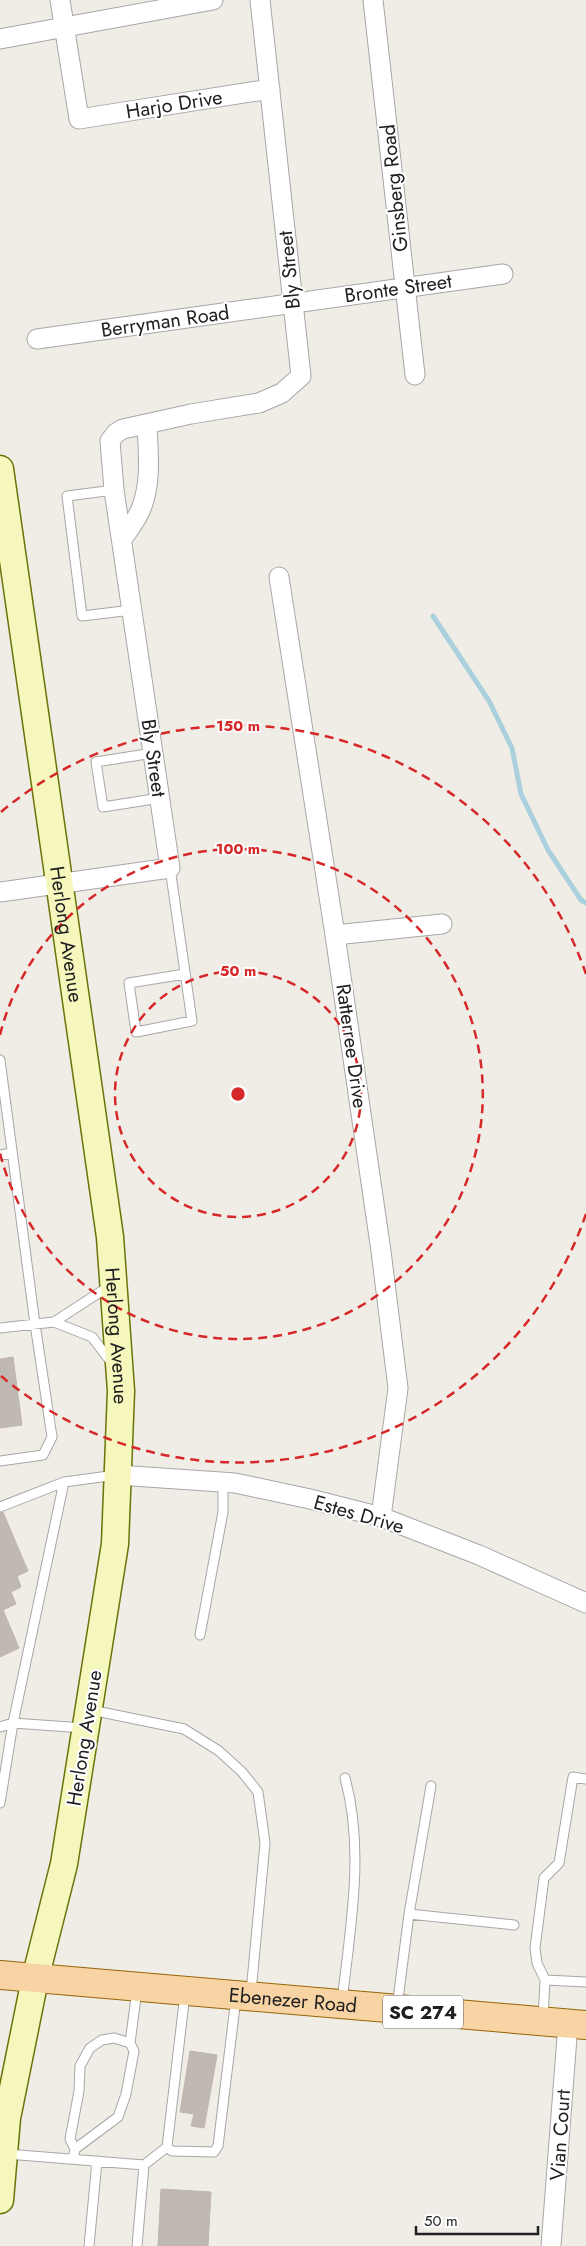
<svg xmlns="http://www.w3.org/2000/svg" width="586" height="2246" viewBox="0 0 586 2246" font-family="Jost,sans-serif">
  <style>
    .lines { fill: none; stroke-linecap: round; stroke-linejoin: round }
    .stream { stroke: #a9d0dc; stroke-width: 5 }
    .building { fill: #c0b9b3; stroke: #c1b4a9 }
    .lane-casing { stroke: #a7a7a7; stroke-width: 11 }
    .street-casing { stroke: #a7a7a7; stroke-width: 21 }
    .secondary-casing { stroke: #697409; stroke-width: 29 }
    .primary-casing { stroke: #956506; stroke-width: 30 }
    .lane { stroke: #fff; stroke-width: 9 }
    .street { stroke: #fff; stroke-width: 19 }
    .secondary { stroke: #f5f7bd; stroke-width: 26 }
    .primary { stroke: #f8d3a3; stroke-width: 28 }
    .ring { fill: none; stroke: #d62828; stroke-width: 2.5; stroke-dasharray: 9 6 }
    .labels { text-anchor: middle; stroke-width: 4; stroke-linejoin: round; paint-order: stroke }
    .shield { fill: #fff; stroke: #636363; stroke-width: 1 }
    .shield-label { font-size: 19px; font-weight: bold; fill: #202020 }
    .street-label { font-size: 20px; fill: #202020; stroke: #fff }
    .centre { fill: #d62828; stroke: #fff; stroke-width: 2.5 }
    .ring-label { font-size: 15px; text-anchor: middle; font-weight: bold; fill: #d62828; stroke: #fff; stroke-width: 4; stroke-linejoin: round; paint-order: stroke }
  </style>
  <rect width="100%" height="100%" fill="#f0ede7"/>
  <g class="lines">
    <!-- stream -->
    <path class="stream" d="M433 616 489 701 512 748 521 794 548 850 581 900 586 903"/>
  </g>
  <!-- building -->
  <path class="building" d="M13 1357 22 1425 0 1428V1359Z
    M3 1512 28 1571 17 1576 21 1587 11 1592 16 1604 3 1610 19 1648 0 1657V1513Z
    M190 2051 217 2055 204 2128 191 2126 194 2114 180 2112Z
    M161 2189 211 2192 208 2246H158Z"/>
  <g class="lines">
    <!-- lane casing -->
    <g class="lane-casing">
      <path id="lane" d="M114 490 67 496 82 616 132 610
        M153 753 96 762 103 807 160 798
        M170 868 192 1021 136 1032 129 983 185 974
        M0 1060 35 1324 52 1437 43 1455 0 1461
        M0 1155 12 1153
        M54 1322 92 1337 111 1362
        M0 1328 54 1322 111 1285
        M0 1507 64 1482 116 1475
        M200 1635 223 1512V1482
        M91 1710 184 1729 219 1751 242 1772 258 1792 265 1843 251 1992
        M0 1727 13 1723 84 1728
        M0 1803 13 1723 64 1482
        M409 1914 514 1925
        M545 1980 586 1982
        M185 1994 167 2147 172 2151 214 2152 218 2146 236 1998
        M342 2002C350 1929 365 1850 345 1778
        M397 2007 409 1914 431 1786
        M543 2019 545 1980 537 1963 535 1948 544 1878 559 1863 573 1777 586 1779
        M130 2043 137 1990
        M7 2154 144 2165 167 2147
        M73 2159 75 2149 70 2139 79 2091 80 2066 90 2048 102 2040 114 2038 130 2043 134 2051 126 2094 118 2117 75 2149
        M89 2246 97 2161
        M137 2246 144 2165"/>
    </g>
    <!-- street casing -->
    <g class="street-casing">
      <path id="street" d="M60 0 79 119 270 89
        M373 0 415 375
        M0 39 213 0
        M37 339 503 274
        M123 538C129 529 137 519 141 509 152 481 148 452 147 424
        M279 577 335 935 381 1251 398 1388 381 1517
        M0 892 170 868 114 490 110 441 116 433 123 429 191 414 259 403 282 393 301 376 260 0
        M335 935 442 924
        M118 1475 235 1483 310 1499 381 1517 479 1555 586 1603
        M551 2246 568 2024"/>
    </g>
    <!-- secondary casing -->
    <g class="secondary-casing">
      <g id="secondary">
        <path id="s1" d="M0 469 110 1237 121 1391 115 1544 64 1864 35 1979 7 2118 0 2200"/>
      </g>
    </g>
    <!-- primary casing -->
    <g class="primary-casing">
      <g id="primary">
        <path id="s2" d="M0 1975 586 2025"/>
      </g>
    </g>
    <!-- lane -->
    <use href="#lane" class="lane"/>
    <!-- street -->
    <use href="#street" class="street"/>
    <!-- secondary -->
    <use href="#secondary" class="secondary"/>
    <!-- primary -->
    <use href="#primary" class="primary"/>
  </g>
  <!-- distance rings -->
  <g class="ring">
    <circle cx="238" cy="1094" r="123"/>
    <path d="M0 1035A245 245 0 1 1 0 1153"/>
    <path d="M586 1214A368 368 0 0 1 1 1376M1 812A368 368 0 0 1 586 974"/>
  </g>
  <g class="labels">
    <!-- shield labels -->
    <rect class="shield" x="383" y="1995.5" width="80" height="33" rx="4"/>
    <g class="shield-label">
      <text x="423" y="2019">SC 274</text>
    </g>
    <!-- street labels -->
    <g class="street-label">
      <text transform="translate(174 104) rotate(-9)" y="7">Harjo Drive</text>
      <text transform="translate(394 188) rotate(-96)" y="7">Ginsberg Road</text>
      <text transform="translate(289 270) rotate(-96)" y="7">Bly Street</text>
      <text transform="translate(398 288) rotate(-8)" y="7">Bronte Street</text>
      <text transform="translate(165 321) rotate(-8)" y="7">Berryman Road</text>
      <text transform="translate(154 758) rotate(82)" y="7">Bly Street</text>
      <text dy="7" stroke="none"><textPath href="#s1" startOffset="470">Herlong Avenue</textPath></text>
      <text transform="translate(352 1046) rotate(82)" y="7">Ratterree Drive</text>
      <text dy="7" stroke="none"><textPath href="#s1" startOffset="875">Herlong Avenue</textPath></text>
      <text transform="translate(359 1514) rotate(16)" y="7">Estes Drive</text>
      <text transform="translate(84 1738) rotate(-81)" y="7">Herlong Avenue</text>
      <text dy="7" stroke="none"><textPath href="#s2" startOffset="294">Ebenezer Road</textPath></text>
      <text transform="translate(560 2135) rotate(-86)" y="7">Vian Court</text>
    </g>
  </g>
  <circle cx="238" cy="1094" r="8" class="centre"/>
  <g class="ring-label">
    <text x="238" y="731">150 m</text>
    <text x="238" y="854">100 m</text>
    <text x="238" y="976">50 m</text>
  </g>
  <!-- scale -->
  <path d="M416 2226v8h122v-8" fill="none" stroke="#202020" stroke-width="2.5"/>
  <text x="424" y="2226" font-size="15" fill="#202020" stroke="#ffffff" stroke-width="4" paint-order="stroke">50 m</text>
</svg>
